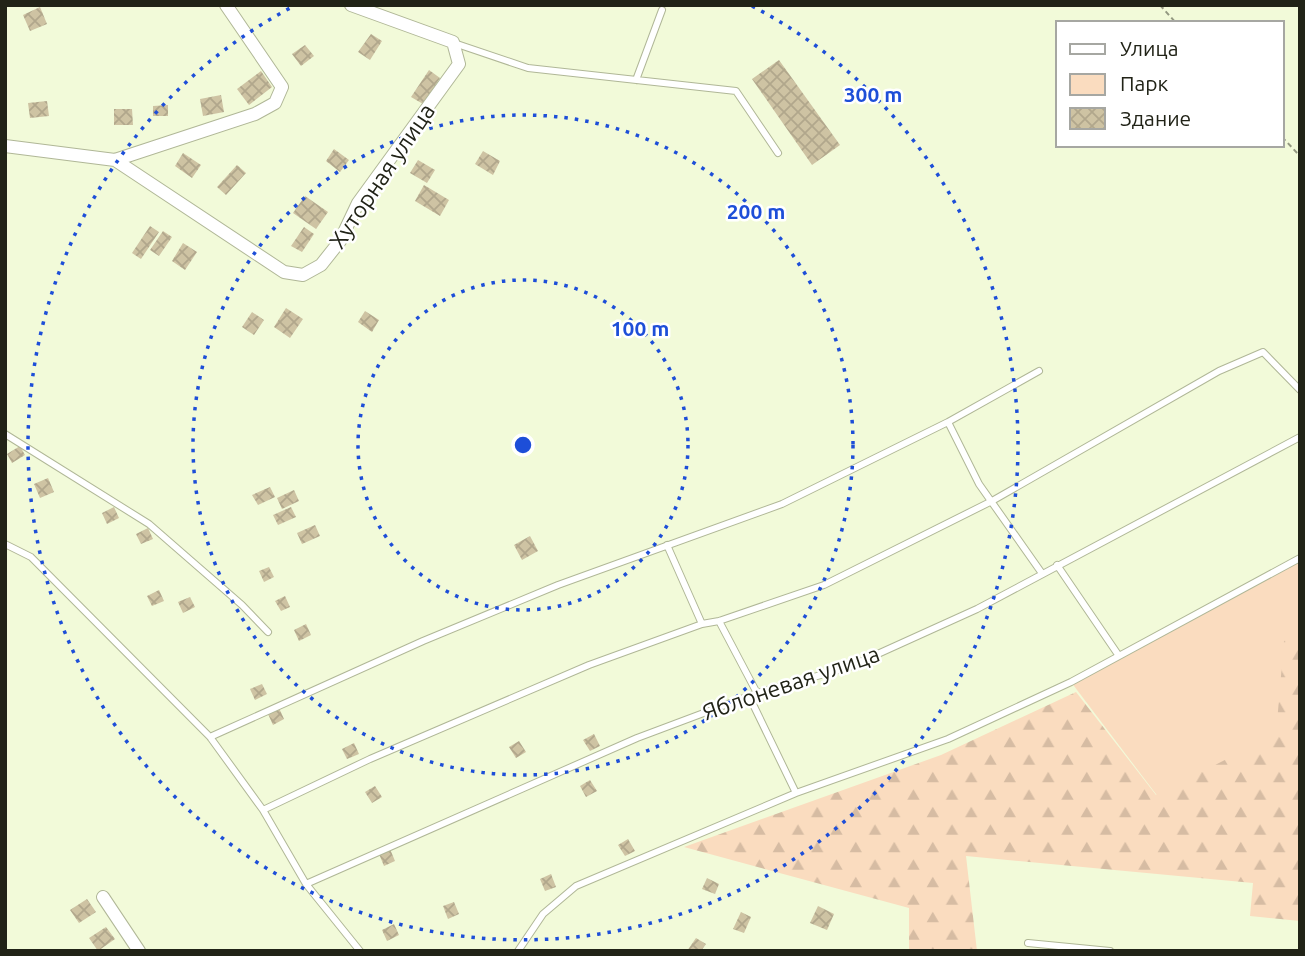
<svg xmlns="http://www.w3.org/2000/svg" width="1305" height="956" viewBox="0 0 1305 956" font-family="Ubuntu,sans-serif">
  <style>
    .green { fill: #fadcbf }
    .forest { fill: url(#forest-firs) }
    .building { fill: url(#building-cross-hatch) }
    .lines { fill: none; stroke-linecap: round; stroke-linejoin: round }
    .service-casing { stroke: #b0b797; stroke-width: 8 }
    .minor-casing { stroke: #b0b797; stroke-width: 14 }
    .path { stroke: #939881; stroke-width: 2; stroke-dasharray: 5 3.5; stroke-linecap: butt }
    .service { stroke: #fff; stroke-width: 6 }
    .minor { stroke: #fff; stroke-width: 12 }
    .ring { fill: none; stroke: #1d4ed8; stroke-width: 3.5; stroke-dasharray: 3.5 7 }
    .labels { text-anchor: middle; stroke-width: 5; stroke-linejoin: round; paint-order: stroke }
    .street-label { font-size: 23px; fill: #212317; stroke: #fff }
    .centre { fill: #1d4ed8; stroke: #fff; stroke-width: 3.5 }
    .ring-label { font-size: 21px; text-anchor: middle; font-weight: bold; fill: #1d4ed8; stroke: #fff; stroke-width: 5; stroke-linejoin: round; paint-order: stroke }
  </style>
  <defs>
    <pattern id="forest-firs" width="22" height="20" patternUnits="userSpaceOnUse" patternTransform="scale(1.75)"><rect width="22" height="20" fill="#fadcbf"/><path d="M5 1l3.5 6h-7zM16 11l3.5 6h-7z" fill="#d6bca3"/></pattern>
    <pattern id="building-cross-hatch" width="8" height="8" patternUnits="userSpaceOnUse" patternTransform="scale(1.75)"><rect width="8" height="8" fill="#cec3a3"/><path d="M0 0l8 8M0 8l8-8" fill="none" stroke="#b1a78c"/></pattern>
  </defs>
  <rect width="100%" height="100%" fill="#f2fad9"/>
  <!-- green -->
  <path class="green" d="M1300 558V736L1162 802 1071 682Z"/>
  <!-- forest -->
  <path class="forest" d="M1300 631V921L1250 916 1253 883 966 856 977 951H909V908L684 847 941 755 1076 692 1156 795 1276 734 1284 641Z"/>
  <!-- building -->
  <path class="building" d="M40 7 47 24 30 31 23 15Z
    M371 34 382 41 370 60 358 52Z
    M305 45 314 56 301 66 292 54Z
    M779 60 840 145 812 165 752 79Z
    M429 70 440 78 423 104 411 97Z
    M261 71 272 87 249 105 237 89Z
    M221 95 224 112 203 116 200 99Z
    M47 101 49 116 30 118 28 103Z
    M168 105V116H153V106Z
    M114 109H132L133 125H114Z
    M334 149 349 160 340 172 326 161Z
    M483 151 500 161 493 175 475 164Z
    M183 153 201 165 192 178 175 166Z
    M418 160 435 170 427 183 410 173Z
    M237 165 246 173 226 195 217 187Z
    M424 185 449 200 440 216 415 201Z
    M305 196 328 212 316 229 293 213Z
    M150 226 159 232 141 259 132 253Z
    M304 227 314 234 302 252 291 246Z
    M163 231 172 237 159 256 150 250Z
    M183 243 197 252 185 270 172 261Z
    M286 308 303 319 290 338 274 327Z
    M365 311 379 320 372 332 358 322Z
    M252 312 264 320 254 335 242 327Z
    M20 446 25 455 12 463 7 454Z
    M48 478 54 492 40 498 34 484Z
    M270 487 275 497 258 505 252 495Z
    M294 490 299 501 282 509 277 498Z
    M114 507 119 518 107 524 102 513Z
    M291 507 296 517 278 525 273 515Z
    M315 525 320 536 302 544 297 533Z
    M148 528 153 539 141 544 136 534Z
    M530 536 538 551 522 560 514 545Z
    M269 567 274 577 264 582 259 571Z
    M159 590 164 601 152 606 147 596Z
    M285 596 290 607 281 611 275 601Z
    M190 597 195 607 183 613 178 602Z
    M306 624 311 635 299 641 294 630Z
    M262 684 267 694 255 700 250 689Z
    M279 708 284 719 273 725 268 714Z
    M594 734 600 746 590 751 583 740Z
    M519 741 526 752 516 758 509 747Z
    M354 743 359 754 347 759 342 749Z
    M590 780 597 791 586 797 580 786Z
    M375 786 382 797 372 803 365 792Z
    M628 839 635 851 625 856 618 845Z
    M390 849 395 861 384 866 379 854Z
    M551 874 556 887 545 891 540 879Z
    M707 878 719 884 715 894 702 889Z
    M87 899 96 912 79 923 70 910Z
    M454 902 459 914 448 919 443 906Z
    M818 906 834 914 827 930 810 923Z
    M741 912 751 917 744 933 733 929Z
    M394 924 399 935 387 941 382 930Z
    M106 927 115 939 98 951 89 938Z
    M696 938 706 944 701 951H687Z"/>
  <g class="lines">
    <!-- service casing -->
    <g class="service-casing">
      <path id="service" d="M454 43 528 68 736 91 778 153
        M636 80 662 10
        M948 422 979 484 1041 572
        M5 434 149 524 242 605 268 632
        M5 544 31 557 210 737 263 810 306 884 360 951
        M667 545 702 624
        M1057 565 1119 656
        M719 621 757 693
        M749 696 796 793
        M210 737 423 641 558 585 782 504 948 422 1039 371
        M263 810 370 759 589 665 702 624 719 621 824 585 992 501 1219 371 1263 352 1300 390
        M306 884 637 738 757 693 849 667 977 609 1300 437
        M1028 943 1110 951
        M518 951 543 914 576 886 796 793 948 739 1071 682 1300 558"/>
    </g>
    <!-- minor casing -->
    <g class="minor-casing">
      <path id="minor" d="M5 146 115 160 255 114 275 103 282 87 226 5
        M115 160 284 272 303 275 321 265 340 241 358 203 459 64 453 42 351 5
        M103 897 139 951"/>
    </g>
    <!-- path -->
    <path class="path" d="M1160 5 1176 23
      M1282 137 1300 156"/>
    <!-- service -->
    <use href="#service" class="service"/>
    <!-- minor -->
    <use href="#minor" class="minor"/>
  </g>
  <!-- distance rings -->
  <g class="ring">
    <circle cx="523" cy="445" r="165"/>
    <circle cx="523" cy="445" r="330"/>
    <path d="M752 6A495 495 0 1 1 294 6"/>
  </g>
  <g class="labels">
    <!-- street labels -->
    <g class="street-label">
      <text transform="translate(382 176) rotate(-56)" y="8">Хуторная улица</text>
      <text transform="translate(791 683) rotate(-19)" y="8">Яблоневая улица</text>
    </g>
  </g>
  <circle cx="523" cy="445" r="10" class="centre"/>
  <g class="ring-label">
    <text x="873" y="102">300 m</text>
    <text x="756" y="219">200 m</text>
    <text x="640" y="336">100 m</text>
  </g>
  <!-- border -->
  <rect width="1305" height="956" fill="none" stroke="#212317" stroke-width="14"/>
  <!-- legend -->
  <rect x="1056" y="21" width="228" height="126" fill="#ffffff" stroke="#a6a7a2" stroke-width="2"/>
  <rect x="1070" y="44" width="35" height="10" fill="#ffffff" stroke="#a6a7a2" stroke-width="2"/>
  <text x="1120" y="56" font-size="21" fill="#212317">Улица</text>
  <rect x="1070" y="74" width="35" height="21" fill="#fadcbf" stroke="#a6a7a2" stroke-width="2"/>
  <text x="1120" y="91" font-size="21" fill="#212317">Парк</text>
  <rect x="1070" y="108" width="35" height="21" fill="url(#building-cross-hatch)" stroke="#a6a7a2" stroke-width="2"/>
  <text x="1120" y="126" font-size="21" fill="#212317">Здание</text>
</svg>
